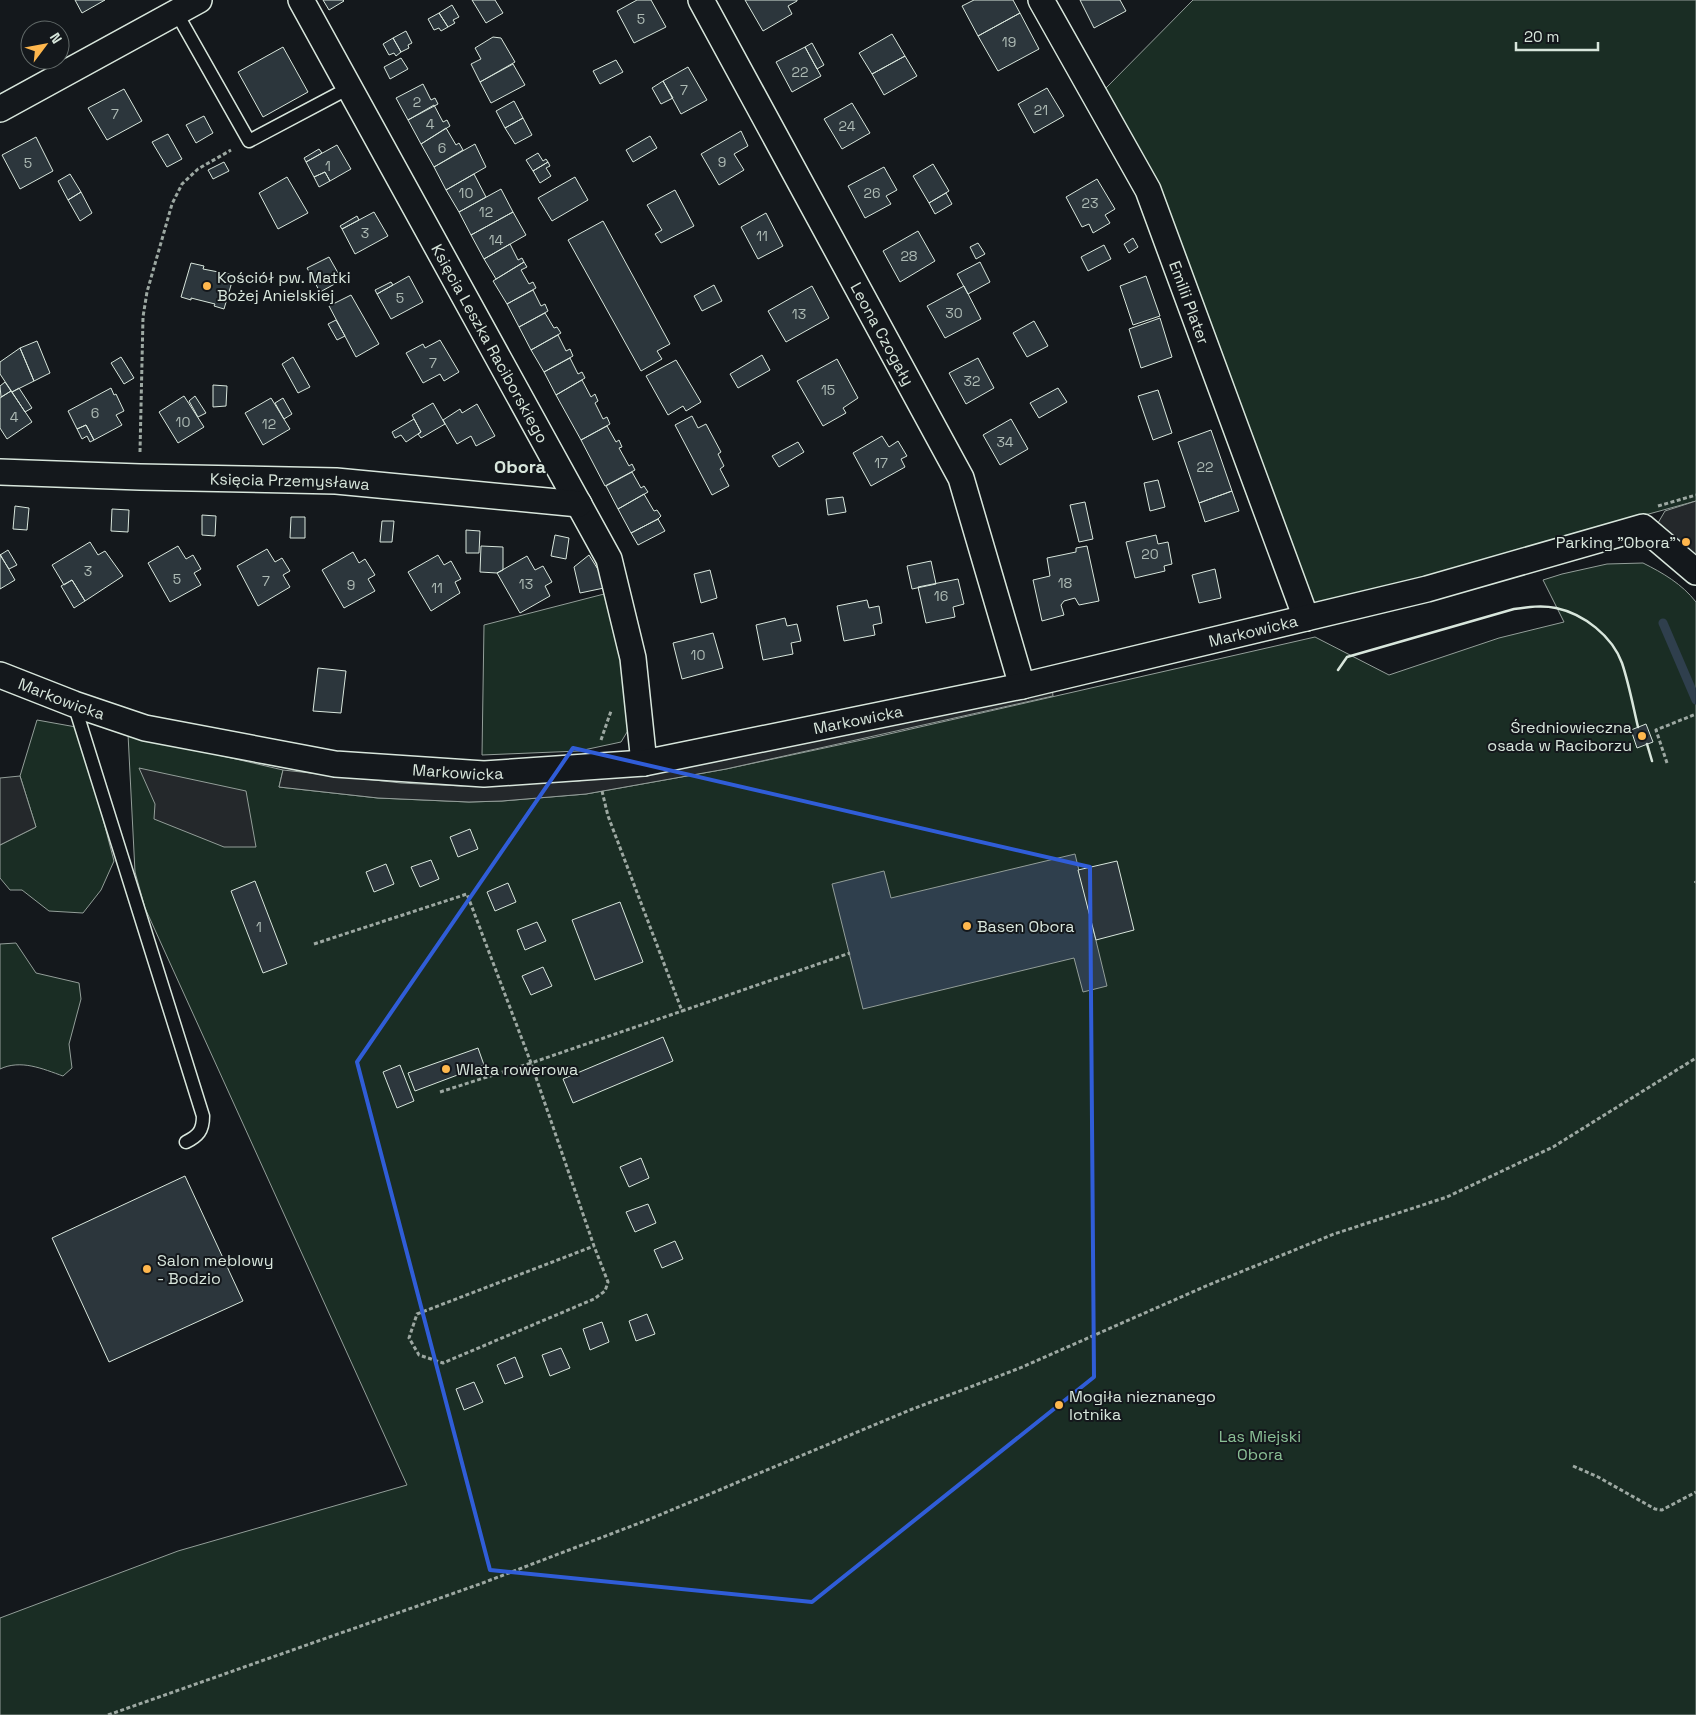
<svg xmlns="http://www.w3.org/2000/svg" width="1696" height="1715" viewBox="0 0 1696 1715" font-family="'Space Grotesk',sans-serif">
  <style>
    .green { fill: #1a2d24; stroke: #939e99 }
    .parking { fill: #24282b; stroke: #939e99 }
    .water { fill: #2f3f4d; stroke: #939e99 }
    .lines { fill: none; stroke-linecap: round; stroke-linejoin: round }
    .stream { stroke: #2f3f4d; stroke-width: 9 }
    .building { fill: #2c363c; stroke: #d8e6dc }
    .service-casing { stroke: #d8e6dc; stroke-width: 15 }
    .minor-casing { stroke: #d8e6dc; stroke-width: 28 }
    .path { stroke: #9da8a2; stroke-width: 3; stroke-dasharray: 4 2.5; stroke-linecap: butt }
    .service { stroke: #14181c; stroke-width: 12 }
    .minor { stroke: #14181c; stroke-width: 25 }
    .wall { stroke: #d8e6dc; stroke-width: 2.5 }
    .marked { fill: none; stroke: #305dd8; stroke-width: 4; stroke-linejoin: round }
    .poi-dot { fill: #ffb74d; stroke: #14181c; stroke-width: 2 }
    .labels { text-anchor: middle; stroke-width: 4; stroke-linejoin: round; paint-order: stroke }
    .number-label { font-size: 14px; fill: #adbab4 }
    .poi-label { font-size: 16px; fill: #d8e6dc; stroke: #14181c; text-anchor: start }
    .street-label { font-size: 16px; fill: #d8e6dc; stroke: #14181c }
    .park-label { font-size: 16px; fill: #8ac095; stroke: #14181c }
    .neighbourhood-label { font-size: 18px; font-weight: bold; fill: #d8e6dc; stroke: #14181c }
  </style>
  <rect width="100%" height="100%" fill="#14181c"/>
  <!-- green -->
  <path class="green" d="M1193 0H1696V501L1547 542 1313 610 1105 89Z
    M1643 563C1663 573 1682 584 1696 602V881L1694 882 1696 883V1715H0V1618L178 1551 407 1485 145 908 135 872 128 734 283 770 279 787 378 798 469 802 502 801 586 794 726 769 876 737 1315 637 1389 675 1499 638 1564 622 1543 580 1562 574 1607 564Z
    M608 593 617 613 632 724 621 742 579 751 482 755 484 625Z
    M37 720 76 727 92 777 114 861 101 890 83 913 49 911 22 890H10L0 878V845L36 827 20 776Z
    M16 943 36 973 79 983 81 999 69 1044 72 1068 63 1076C43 1069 21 1059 0 1069V944Z"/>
  <!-- parking -->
  <path class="parking" d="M1696 501V556L1655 528 1665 511Z
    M1052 686 1053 696 726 769 586 794 502 801 469 802 378 798 279 787 283 770 401 783 461 786 578 781 619 775Z
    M139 768 246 791 256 847H224L154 819 155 804Z
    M20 776 36 827 0 845V778Z"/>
  <!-- water -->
  <path class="water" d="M1075 854 1107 986 1083 992 1074 958 863 1009 832 884 884 871 891 898Z"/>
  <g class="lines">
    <!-- stream -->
    <path class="stream" d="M1663 623 1696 700"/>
  </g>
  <!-- building -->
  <path class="building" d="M75 0H105L82 13Z
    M323 0H343L344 1 329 10Z
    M472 0H495L503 13 486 23Z
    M637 0H651L666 27 634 43 617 11Z
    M745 0H797V1L788 6 792 14 763 31Z
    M974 0H1013L1020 13 978 36 962 6Z
    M1080 0H1120L1126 11 1094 28Z
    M452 5 459 17 453 20 455 23 448 27 439 13Z
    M439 13 448 27 441 31 439 28 434 30 428 19Z
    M1020 13 1039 49 998 71 978 36Z
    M406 31 412 43 408 45 409 48 401 52 393 38Z
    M892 34 905 56 872 74 859 53Z
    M493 37 501 38 515 62 480 82 471 64 481 59 475 48Z
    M393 38 401 52 396 56 394 53 389 55 383 44Z
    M812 43 824 65 817 69 805 47Z
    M283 47 308 92 263 117 238 72Z
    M805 47 821 76 792 92 776 62Z
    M905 56 917 76 884 95 872 74Z
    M401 58 408 69 390 79 384 67Z
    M616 60 623 72 600 84 593 71Z
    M513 64 525 85 491 103 480 82Z
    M688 67 707 100 681 114 663 81Z
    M663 81 673 98 661 104 652 88Z
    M423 84 431 100 435 98 438 104 408 120 396 98Z
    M1047 88 1064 116 1034 133 1018 104Z
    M124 89 142 121 107 140 88 108Z
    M514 101 523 118 505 128 496 111Z
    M852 103 870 133 842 149 824 119Z
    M434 105 443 122 447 120 450 126 421 144 408 120Z
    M204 116 213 133 196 143 186 125Z
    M523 118 532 135 515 144 505 128Z
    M446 128 456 145 459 143 463 150 434 167 421 144Z
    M741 131 748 146 734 154 744 170 719 185 701 154Z
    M168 134 182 159 167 167 152 142Z
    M650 136 657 148 633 162 626 150Z
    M36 137 53 171 20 189 2 155Z
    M475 144 486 167 446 190 434 167Z
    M337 145 351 169 330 181 325 172 314 177 306 162Z
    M319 149 322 153 306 162 304 158Z
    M538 153 543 161 546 159 548 162 533 171 526 160Z
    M224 162 229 171 213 179 208 170Z
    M548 162 550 166 546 168 551 176 540 183 533 171Z
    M933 164 949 191 929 203 913 176Z
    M884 167 897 190 886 196 891 204 865 218 848 186Z
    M325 172 330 181 319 187 314 177Z
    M70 174 81 192 68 200 58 181Z
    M474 174 486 197 459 212 446 190Z
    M287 177 308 213 278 229 259 193Z
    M575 177 588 200 552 221 538 198Z
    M1097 179 1115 209 1105 215 1110 223 1093 233 1089 224 1082 227 1066 197Z
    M501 189 513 212 471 235 459 212Z
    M675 190 694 226 661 243 655 234 662 230 647 205Z
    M81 192 92 213 80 221 68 200Z
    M946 193 952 204 935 214 929 203Z
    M374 212 388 236 355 254 342 229Z
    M513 212 526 235 484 259 471 235Z
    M766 213 783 246 758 259 741 227Z
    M357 216 359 220 342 229 340 226Z
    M603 221 670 344 657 351 662 359 641 371 568 240Z
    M918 231 935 261 900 282 883 251Z
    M1133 238 1138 247 1129 253 1124 244Z
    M978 243 985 254 976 259 970 247Z
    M510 244 518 260 522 258 524 262 496 279 484 259Z
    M1104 245 1111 259 1088 271 1081 257Z
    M329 257 342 280 320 292 307 268Z
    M524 262 527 267 521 270 529 284 533 282 536 288 507 304 493 281Z
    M980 262 990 282 968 294 957 274Z
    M191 263 204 266 203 269 234 275 224 309 214 306 215 304 191 298V300L181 297Z
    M409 276 423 302 391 319 377 294Z
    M1146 276 1160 316 1133 325 1120 286Z
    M391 282 393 285 377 294 375 290Z
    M714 285 722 301 702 311 694 296Z
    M812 286 829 318 786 342 768 311Z
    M964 286 981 319 945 338 927 306Z
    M533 290 541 306 545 304 548 311 519 327 507 304Z
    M351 295 379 344 356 357 329 306Z
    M545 313 554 328 557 327 561 333 531 350 519 327Z
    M1160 318 1172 357 1141 368 1129 329Z
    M336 320 345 336 337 340 328 324Z
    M1034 321 1048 346 1027 357 1013 333Z
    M558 335 566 351 570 349 573 356 544 372 531 350Z
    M440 340 459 372 444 381 440 374 423 383 406 353 423 344 425 348Z
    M37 341 50 373 34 381 20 348Z
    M20 348 34 381 12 392 0 374V362Z
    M762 355 770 370 738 388 730 374Z
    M121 357 134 378 124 384 111 363Z
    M293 357 310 387 298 393 282 364Z
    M570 358 578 374 582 372 585 378 556 395 544 372Z
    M978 358 994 388 966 404 949 373Z
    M837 359 858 398 843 408 846 413 823 426 797 381Z
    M676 360 701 402 686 411 683 406 668 415 646 376Z
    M582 380 591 397 595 394 598 401 595 403 603 419 607 417 610 424 581 440 556 395Z
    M5 382 11 391 1 397 0 386Z
    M213 385 227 386 226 406 213 407Z
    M19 388 32 408 25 412 12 392Z
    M111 388 114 395 116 394 124 411 116 415 122 425 94 440 86 425 77 429 68 411Z
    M1058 388 1067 402 1039 418 1030 403Z
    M1158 390 1172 433 1153 440 1138 396Z
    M11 391 32 422 7 439 0 428V398Z
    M184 396 204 427 178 443 159 412Z
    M195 396 206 413 198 417 189 401Z
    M271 398 290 429 263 445 245 413Z
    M283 398 292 414 284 419 275 403Z
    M433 403 445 424 421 438 418 434 421 432 412 415Z
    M477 404 495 436 476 446 471 436 457 444 443 420 460 409 462 413Z
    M692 416 698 428 706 424 721 452 718 454 724 466 720 469 729 486 712 495 675 425Z
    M414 419 421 432 406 442 401 435 395 438 392 432Z
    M1011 419 1028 449 1000 465 983 435Z
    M86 425 94 440 90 442 87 436 82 439 77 429Z
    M607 426 616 442 619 440 622 447 619 448 629 466 632 464 635 470 605 486 581 440Z
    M1211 430 1232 491 1199 503 1178 442Z
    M882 436 889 447 898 441 907 456 901 459 905 467 871 486 853 453Z
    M798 442 804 452 779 467 772 456Z
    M632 472 641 488 644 486 648 492 618 509 606 486Z
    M1158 480 1165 507 1150 511 1144 483Z
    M1232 491 1239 511 1205 522 1199 503Z
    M644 494 654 511 657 510 661 516 658 519 631 533 618 509Z
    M843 497 846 512 828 515 826 499Z
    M1085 502 1093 539 1079 542 1070 505Z
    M15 506 29 508 27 530 13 529Z
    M112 509 129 510 128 532 111 531Z
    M202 515 216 516 215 536 202 535Z
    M291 517H305V538H290Z
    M658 519 665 531 638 545 631 533Z
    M382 521H394L392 542H380Z
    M466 530 480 531 479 553H466Z
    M555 535 569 538 566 559 551 556Z
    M1156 535 1158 544 1168 542 1172 564 1164 566 1165 571 1135 578 1126 542Z
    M90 542 98 555 105 551 123 576 85 601 72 580 64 585 52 565Z
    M178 546 186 559 193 555 201 569 194 573 201 585 170 602 148 563Z
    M481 546 503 547V570L497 573 480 572Z
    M1087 546 1099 601 1079 605 1075 598 1064 601 1061 605 1064 615 1042 621 1033 580 1050 576 1047 558 1076 552V548Z
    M267 549 275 562 282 558 290 571 283 575 290 587 258 606 237 566Z
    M8 550 17 565 9 569 0 555Z
    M353 552 359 563 365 559 375 575 368 579 375 591 344 608 322 570Z
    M0 554 15 580 0 589Z
    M438 555 444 565 451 561 461 579 455 582 460 593 431 611 408 572Z
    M589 555 599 571 604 588 580 593 574 567Z
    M527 556 535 570 543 566 552 582 545 586 550 596 520 613 497 573Z
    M931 561 936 584 912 589 907 566Z
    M1215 569 1221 598 1199 603 1192 575Z
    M710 570 717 598 701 603 694 574Z
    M958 579 964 604 953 607 955 617 926 623 918 587Z
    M72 580 85 601 74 608 61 586Z
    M867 600 869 608 879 606 882 623 873 625 875 635 844 641 837 606Z
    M785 618 787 626 797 624 801 641 791 643 793 654 763 660 756 625Z
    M713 633 723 668 682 679 673 643Z
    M318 668 346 671 341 713 313 711Z
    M1646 724 1653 742 1637 748 1631 730Z
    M470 829 478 849 458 857 450 837Z
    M431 860 439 879 420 887 411 867Z
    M1117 861 1134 930 1096 940 1078 870Z
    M386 864 394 884 374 892 366 872Z
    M255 881 287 964 263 973 231 891Z
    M508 883 516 902 495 911 487 892Z
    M620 902 643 962 595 980 572 920Z
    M537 922 546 941 525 950 517 930Z
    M543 967 552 986 531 995 522 976Z
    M663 1037 673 1061 573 1103 563 1079Z
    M478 1048 484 1065 415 1091 408 1073Z
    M400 1065 414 1101 397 1108 383 1072Z
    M641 1158 649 1178 629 1187 620 1167Z
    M185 1176 243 1301 109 1362 52 1238Z
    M648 1204 656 1223 635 1232 626 1212Z
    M675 1241 683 1259 662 1268 654 1250Z
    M647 1314 655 1334 636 1341 629 1321Z
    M602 1322 609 1342 590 1350 583 1329Z
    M561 1348 570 1368 550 1376 542 1355Z
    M515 1357 523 1377 505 1384 497 1365Z
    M474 1382 483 1402 464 1410 456 1389Z"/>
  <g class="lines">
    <!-- service casing -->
    <g class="service-casing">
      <path id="service" d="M176 12 249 141 349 88
        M74 704 203 1116C203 1131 198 1136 186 1142"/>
    </g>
    <!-- minor casing -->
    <g class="minor-casing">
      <g id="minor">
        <path id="s1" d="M301 0 609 559 633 658 644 763"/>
        <path id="s2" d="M701 0 961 478 1022 686"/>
        <path id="s3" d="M1041 0 1148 190 1306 618"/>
        <path d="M0 109 199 0"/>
        <path id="s4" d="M0 472 140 477 336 481 579 504"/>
        <path id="s5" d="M0 675 74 704 145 728 335 764 484 774 644 763 1022 686 1427 589 1643 527 1696 572"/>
      </g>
    </g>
    <!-- path -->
    <path class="path" d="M140 452 143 317 147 292 172 204 182 184 198 169 231 150
      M1658 506 1696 495
      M601 740 611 711
      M1667 763 1656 730 1696 714
      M602 791 608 816 682 1011 850 953
      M314 944 467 894 531 1063 682 1011
      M440 1092 531 1063 594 1246 608 1282 605 1291 594 1299 443 1363 419 1355 409 1338 417 1314 594 1246
      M1573 1466 1598 1477 1655 1509 1662 1510 1696 1492
      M108 1715 480 1584 650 1519 910 1410 1020 1368 1206 1286 1334 1234 1447 1197 1553 1147 1696 1058"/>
    <!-- service -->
    <use href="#service" class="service"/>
    <!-- minor -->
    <use href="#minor" class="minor"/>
    <!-- wall -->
    <path class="wall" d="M1338 670 1347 657 1514 609C1528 607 1542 605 1556 608 1584 614 1612 636 1622 663 1629 684 1633 706 1638 727
      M1647 744 1652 761"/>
  </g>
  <!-- marked area -->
  <path class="marked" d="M573 748 1090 867 1094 1377 812 1602 490 1570 357 1062Z"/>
  <!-- markers -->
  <g class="poi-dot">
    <circle cx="207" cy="286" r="5"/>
    <circle cx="1686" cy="542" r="5"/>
    <circle cx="1642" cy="736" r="5"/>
    <circle cx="967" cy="926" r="5"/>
    <circle cx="446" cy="1069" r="5"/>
    <circle cx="147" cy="1269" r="5"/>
    <circle cx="1059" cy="1405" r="5"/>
  </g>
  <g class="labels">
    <!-- number labels -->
    <g class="number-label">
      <text x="641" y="24">5</text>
      <text x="1009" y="47">19</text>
      <text x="800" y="77">22</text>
      <text x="684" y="95">7</text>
      <text x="417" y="107">2</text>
      <text x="1041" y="115">21</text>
      <text x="115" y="119">7</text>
      <text x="430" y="129">4</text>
      <text x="847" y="131">24</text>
      <text x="442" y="153">6</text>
      <text x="722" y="167">9</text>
      <text x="28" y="168">5</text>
      <text x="328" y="171">1</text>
      <text x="466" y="198">10</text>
      <text x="872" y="198">26</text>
      <text x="1090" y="208">23</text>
      <text x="486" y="217">12</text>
      <text x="365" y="238">3</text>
      <text x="762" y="241">11</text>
      <text x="496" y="245">14</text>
      <text x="909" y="261">28</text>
      <text x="400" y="303">5</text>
      <text x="954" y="318">30</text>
      <text x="799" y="319">13</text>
      <text x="433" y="368">7</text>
      <text x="972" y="386">32</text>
      <text x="828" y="395">15</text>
      <text x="95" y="418">6</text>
      <text x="14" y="422">4</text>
      <text x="183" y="427">10</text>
      <text x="269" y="429">12</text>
      <text x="1005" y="447">34</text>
      <text x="881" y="468">17</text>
      <text x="1205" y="472">22</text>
      <text x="1150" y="559">20</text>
      <text x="88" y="576">3</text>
      <text x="177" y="584">5</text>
      <text x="266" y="586">7</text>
      <text x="1065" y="588">18</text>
      <text x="526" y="589">13</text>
      <text x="351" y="590">9</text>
      <text x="437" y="593">11</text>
      <text x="941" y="601">16</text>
      <text x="698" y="660">10</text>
      <text x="259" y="932">1</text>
    </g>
    <!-- poi labels -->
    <g class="poi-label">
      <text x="217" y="283">Kościół pw. Matki<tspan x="217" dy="18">Bożej Anielskiej</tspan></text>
      <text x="1676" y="548" text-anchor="end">Parking "Obora"</text>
      <text x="1632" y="733" text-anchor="end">Średniowieczna<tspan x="1632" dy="18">osada w Raciborzu</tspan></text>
      <text x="977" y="932">Basen Obora</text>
      <text x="456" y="1075">WIata rowerowa</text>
      <text x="157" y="1266">Salon meblowy<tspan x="157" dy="18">- Bodzio</tspan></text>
      <text x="1069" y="1402">Mogiła nieznanego<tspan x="1069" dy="18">lotnika</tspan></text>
    </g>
    <!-- street labels -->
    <g class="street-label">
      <text dy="6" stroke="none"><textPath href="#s3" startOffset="338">Emilii Plater</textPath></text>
      <text dy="6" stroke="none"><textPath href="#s2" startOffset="380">Leona Czogały</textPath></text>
      <text dy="6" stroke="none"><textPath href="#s1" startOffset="392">Księcia Leszka Raciborskiego</textPath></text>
      <text dy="6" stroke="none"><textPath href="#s4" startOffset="290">Księcia Przemysława</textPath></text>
      <text dy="6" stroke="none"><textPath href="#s5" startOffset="1281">Markowicka</textPath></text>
      <text dy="6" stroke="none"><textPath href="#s5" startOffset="66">Markowicka</textPath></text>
      <text dy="6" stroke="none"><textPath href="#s5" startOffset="876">Markowicka</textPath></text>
      <text dy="6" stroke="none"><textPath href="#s5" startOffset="471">Markowicka</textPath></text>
    </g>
    <!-- park labels -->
    <g class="park-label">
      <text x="1260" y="1442">Las Miejski<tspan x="1260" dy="18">Obora</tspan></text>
    </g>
    <!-- neighbourhood labels -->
    <g class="neighbourhood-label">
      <text x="520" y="473">Obora</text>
    </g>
  </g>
  <!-- north arrow -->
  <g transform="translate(45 45) rotate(58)"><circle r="24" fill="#14181c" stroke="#626a69"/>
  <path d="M0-4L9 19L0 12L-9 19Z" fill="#ffb74d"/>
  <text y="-8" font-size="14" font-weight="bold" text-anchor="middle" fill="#d8e6dc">N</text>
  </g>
  <!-- scale -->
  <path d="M1516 42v8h82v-8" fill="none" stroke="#d8e6dc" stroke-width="2.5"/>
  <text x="1524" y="42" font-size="15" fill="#d8e6dc" stroke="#14181c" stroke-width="4" paint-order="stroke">20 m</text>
</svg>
